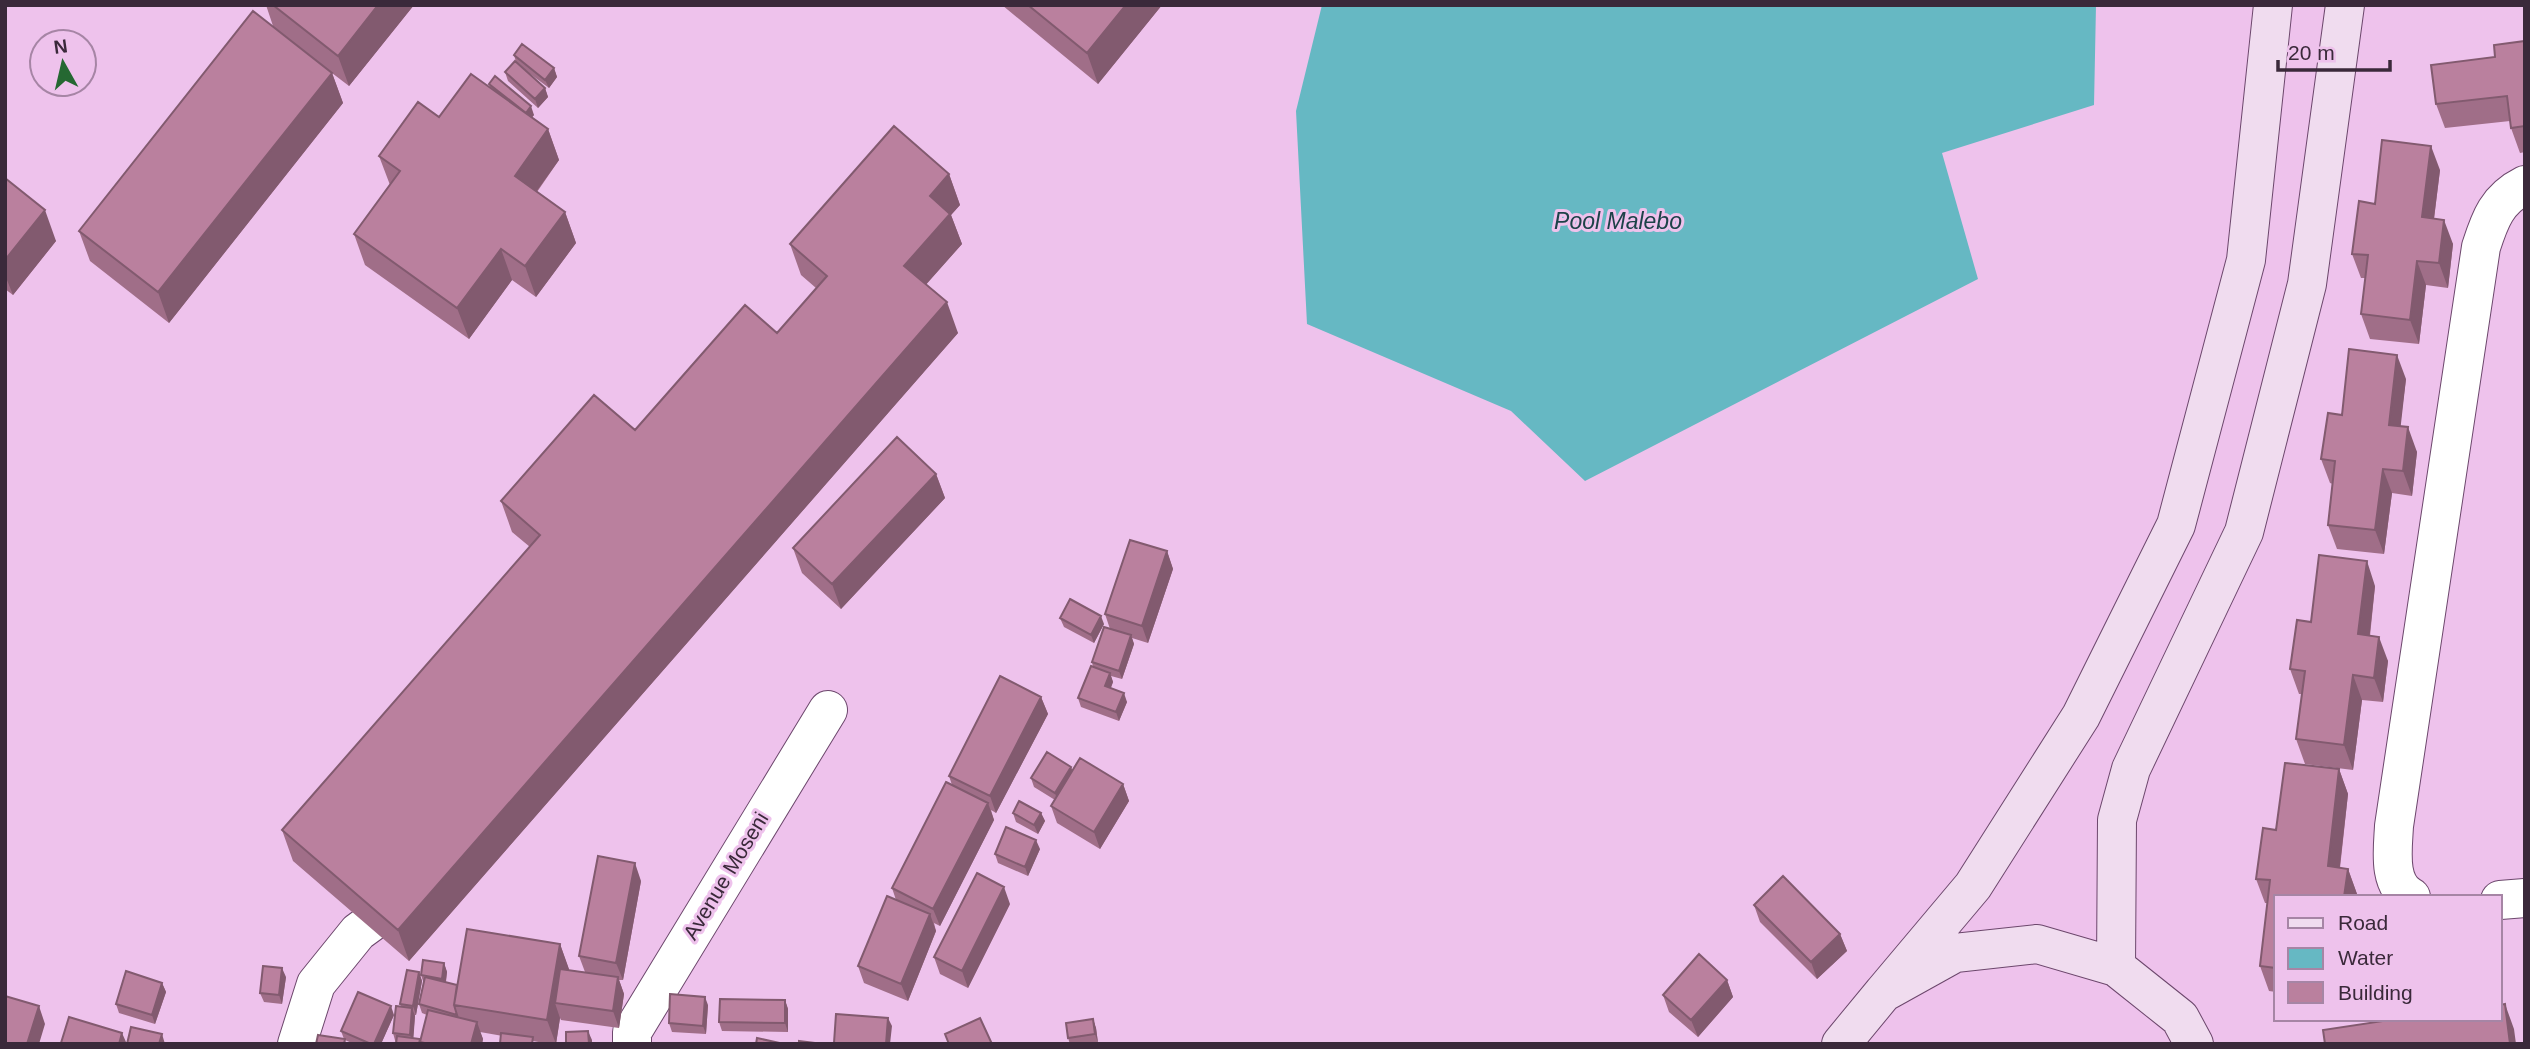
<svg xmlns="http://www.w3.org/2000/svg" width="2530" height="1049" viewBox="0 0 2530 1049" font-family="Helvetica,sans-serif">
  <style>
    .water { fill: #66b8c3 }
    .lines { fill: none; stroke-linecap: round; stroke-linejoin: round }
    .street-casing { stroke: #6c476c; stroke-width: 40 }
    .secondary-casing { stroke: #6c476c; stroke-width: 40 }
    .street { stroke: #fff; stroke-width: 38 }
    .secondary { stroke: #f0dcef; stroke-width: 38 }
    .wall { fill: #a06e88 }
    .shaded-wall { fill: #825a6f }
    .building { fill: #ba809e; stroke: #825a6f; stroke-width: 2 }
    .labels { text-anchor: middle; stroke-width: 6; stroke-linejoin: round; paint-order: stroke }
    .street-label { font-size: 21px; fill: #3a293a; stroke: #eec2ec }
    .water-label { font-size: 23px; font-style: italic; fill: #1c4248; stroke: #eec2ec }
  </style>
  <rect width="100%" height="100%" fill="#eec2ec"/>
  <!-- water -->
  <path class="water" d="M1322 5H2096L2094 105 1942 153 1978 279 1585 481 1511 411 1307 324 1296 111Z"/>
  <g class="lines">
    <!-- street casing -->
    <g class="street-casing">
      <path id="street" d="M2411 897C2387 885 2393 848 2394 826L2481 247C2490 219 2497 199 2525 185
        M2500 900 2525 898
        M297 1044 316 984 358 932 410 894
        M632 1044V1032L828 710"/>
    </g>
    <!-- secondary casing -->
    <g class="secondary-casing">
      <path id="secondary" d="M2116 967 2117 820 2131 769 2244 532 2307 284 2345 5
        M1883 993 1973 886 2081 716 2176 525 2246 260 2273 5
        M1841 1044 1883 993 1955 953 2037 944 2116 967 2180 1018 2194 1044"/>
    </g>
    <!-- street -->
    <use href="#street" class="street"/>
    <!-- secondary -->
    <use href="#secondary" class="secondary"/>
  </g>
  <!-- wall -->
  <path class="wall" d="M266 5H414L349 86 332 73 343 103 169 323 90 261 79 231 273 26Z
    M1002 5H1162L1098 84Z
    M2525 41V152L2520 153 2511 128 2510 121 2445 128 2436 104 2495 57Z
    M514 55 554 68 557 77 549 88 525 70 545 88 548 97 538 108 508 81 505 72 516 62Z
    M489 84 534 115 532 117 548 129 559 160 537 192 565 212 576 243 536 297 512 280 469 339 365 265 354 234 390 185 379 156 439 117 490 87Z
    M2440 170 2434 219 2453 244 2448 288 2426 285 2419 344 2370 339 2361 314 2365 278H2361L2352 254 2375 204Z
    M949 174 960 205 951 215 962 244 926 284 958 333 409 961 293 861 282 830 530 547 512 532 501 501 635 430 777 333 816 288 801 275 790 244Z
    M5 178 56 241 13 295 5 289Z
    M2406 379 2400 426 2417 452 2412 496 2392 493 2384 554 2337 549 2328 525 2333 484 2330 483 2321 459 2342 415Z
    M936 474 945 498 841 609 802 573 793 548Z
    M1167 551 1173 569 1148 643 1132 638 1134 644 1122 679 1111 676 1113 682 1111 688 1127 702 1119 721 1081 707 1078 698 1093 667 1092 662 1110 629 1105 614Z
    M2375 586 2370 636 2388 661 2383 702 2362 700 2353 770 2305 764 2296 739 2302 694H2299L2290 669 2311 622Z
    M1060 618 1104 624 1094 643 1064 627Z
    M1041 697 1048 714 996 813 991 810 994 820 940 926 934 923 936 931 908 1001 864 983 858 966 896 900 892 888 952 785 949 776Z
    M1071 767 1072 770 1123 784 1129 801 1100 849 1057 823 1051 806 1055 800 1034 787 1031 778Z
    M2339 769 2348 794 2340 868 2348 869 2357 894 2276 897V992L2269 991 2260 966 2268 903H2265L2256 879 2276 830Z
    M1013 813H1041L1045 821 1038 834 1016 822Z
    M1040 849 1028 876 998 863 995 854Z
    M641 881 623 980H619L624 994 619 1028 561 1020 560 1018 556 1044H550L480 1032 483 1039 482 1044H396L393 1033 401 1007 400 1004 419 972 422 981 416 1015H415L413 1038 420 1041 427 1015 422 1013 419 1004 424 984 421 975 444 963 447 972 446 982 457 985 560 944 569 970 585 972 579 956Z
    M1010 904 968 988 940 974 934 957Z
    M1754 905 1840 934 1847 951 1817 979 1760 922Z
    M286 977 282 1004 264 1002 260 993Z
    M1727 980 1733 997 1698 1037 1669 1012 1663 995Z
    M162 983 166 992 155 1024 119 1013 116 1004Z
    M785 1000 788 1009V1032L722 1031 719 1022Z
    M708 1005 706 1034 672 1032 669 1023Z
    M394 1015 381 1044H354L345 1040 346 1044H316L344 1039 341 1031Z
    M1093 1019 1096 1028 1098 1043 1070 1044 1068 1038Z"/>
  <!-- shaded-wall -->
  <path class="shaded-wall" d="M378 5H414L349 86 338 56Z
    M1126 5H1162L1098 84 1087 53Z
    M554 68 557 77 549 88 545 80Z
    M332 73 343 103 169 323 158 292Z
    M545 88 548 97 538 108 535 99Z
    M531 106 534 115 528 122 525 114Z
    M548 129 559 160 526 206 515 176Z
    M2431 146 2440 170 2431 242 2422 217Z
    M949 174 960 205 951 215 962 244 916 296 904 266 930 196Z
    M45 210 56 241 13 295 5 275V260Z
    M565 212 576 243 536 297 525 266Z
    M2444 220 2453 244 2448 288 2439 263Z
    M501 249 512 280 469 339 457 308Z
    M2417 261 2426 285 2419 344 2410 320Z
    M947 302 958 333 409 961 398 930Z
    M2397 355 2406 379 2398 450 2389 425Z
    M2408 427 2417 452 2412 496 2403 471Z
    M2383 469 2392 493 2384 554 2375 530Z
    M936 474 945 498 841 609 832 584Z
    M1167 551 1173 569 1148 643 1142 626Z
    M2367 561 2375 586 2367 659 2358 634Z
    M1101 616 1104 624 1094 643 1091 635Z
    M1131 635 1134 644 1122 679 1119 671Z
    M2379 637 2388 661 2383 702 2374 678Z
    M1110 673 1113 682 1108 694 1105 686Z
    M2353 675 2362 700 2353 770 2344 745Z
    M1124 693 1127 702 1119 721 1116 712Z
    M1041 697 1048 714 996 813 990 796Z
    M1071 767 1074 776 1058 802 1055 793Z
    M2339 769 2348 794 2337 891 2328 866Z
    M1123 784 1129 801 1100 849 1094 832Z
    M988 803 994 820 940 926 933 909Z
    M1041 813 1045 821 1038 834 1034 825Z
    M1036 840 1040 849 1028 876 1025 867Z
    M635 863 641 881 623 980 616 963Z
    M2348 869 2357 894V897H2344Z
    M1004 887 1010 904 968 988 962 971Z
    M930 914 936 931 908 1001 901 984Z
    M1840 934 1847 951 1817 979 1811 962Z
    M560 944 569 969 563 1004 555 1003 560 1018 556 1044 547 1020Z
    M444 963 447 972 445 987 442 979Z
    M282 968 286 977 282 1004 279 995Z
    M419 972 422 981 416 1015 413 1006Z
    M618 977 624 994 619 1028 613 1011Z
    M1727 980 1733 997 1698 1037 1691 1020Z
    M162 983 166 992 155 1024 152 1015Z
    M705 997 708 1005 706 1034 703 1026Z
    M785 1000 788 1009V1032L785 1023Z
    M2505 1004 2514 1029 2516 1044H2510Z
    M39 1006 45 1024 39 1044H27Z
    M391 1006 394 1015 381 1044H374Z
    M412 1008 415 1016 413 1044 410 1035Z
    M888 1018 892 1026 890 1044H886Z
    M1093 1019 1096 1028 1098 1043 1095 1034Z
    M477 1022 483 1039 482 1044H471Z
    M588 1031 592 1040V1044H589Z
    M122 1033 126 1042 125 1044H119Z
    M162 1034 165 1044H159Z"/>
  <!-- building -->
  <path class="building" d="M273 5H378L338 56Z
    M1028 5H1126L1087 53Z
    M253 11 332 73 158 292 79 231Z
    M2525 41V126L2511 128 2507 96 2436 104 2431 65 2495 57 2494 45Z
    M522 44 554 68 545 80 514 55Z
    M515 61 545 88 535 99 505 72Z
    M471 74 548 129 515 176 565 212 525 266 501 249 457 308 354 234 400 171 379 156 418 102 439 117Z
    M495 76 531 106 526 113 489 84Z
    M894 126 949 174 930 196 950 214 904 266 947 302 398 930 282 830 540 535 501 501 594 395 635 430 745 305 777 333 827 276 790 244Z
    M2382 140 2431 146 2422 217 2444 220 2439 263 2417 261 2410 320 2361 314 2368 255 2352 254 2359 201 2375 204Z
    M5 178 45 210 5 260Z
    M2349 349 2397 355 2389 425 2408 427 2403 471 2383 469 2375 530 2328 525 2335 461 2321 459 2328 413 2342 415Z
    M897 437 936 474 832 584 793 548Z
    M1130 540 1167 551 1142 626 1105 614Z
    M2319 555 2367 561 2358 634 2379 637 2374 678 2353 675 2344 745 2296 739 2305 671 2290 669 2297 620 2311 622Z
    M1070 599 1101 616 1091 635 1060 618Z
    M1104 627 1131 635 1119 671 1092 662Z
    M1091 666 1110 673 1105 686 1124 693 1116 712 1078 698Z
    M1000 676 1041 697 990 796 949 776Z
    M1047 752 1071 767 1055 793 1031 778Z
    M1080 758 1123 784 1094 832 1051 806Z
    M2285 763 2339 769 2328 866 2348 869 2344 897H2276V968L2260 966 2270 880 2256 879 2263 828 2276 830Z
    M946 782 988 803 933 909 892 888Z
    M1019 801 1041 813 1034 825 1013 813Z
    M1006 827 1036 840 1025 867 995 854Z
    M598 856 635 863 616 963 579 956Z
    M977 873 1004 887 962 971 934 957Z
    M1783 876 1840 934 1811 962 1754 905Z
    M887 896 930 914 901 984 858 966Z
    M467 929 560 944 547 1020 454 1005Z
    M1699 954 1727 980 1691 1020 1663 995Z
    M423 960 444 963 442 979 421 975Z
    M263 966 282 968 279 995 260 993Z
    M560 969 618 977 613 1011 555 1003Z
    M407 970 419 972 413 1006 400 1004Z
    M126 971 162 983 152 1015 116 1004Z
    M425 977 457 985 454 1005 457 1015 419 1004Z
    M358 992 391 1006 374 1044H371L341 1031Z
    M670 994 705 997 703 1026 669 1023Z
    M5 996 39 1006 27 1044H5Z
    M720 999 785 1000V1023L719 1022Z
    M2505 1004 2510 1044H2325L2323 1030 2390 1020V1019H2500V1005Z
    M396 1006 412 1008 410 1035 393 1033Z
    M428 1010 477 1022 471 1044H429L420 1042Z
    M836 1014 888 1018 886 1044 834 1043Z
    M69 1017 122 1033 119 1044H65L61 1043Z
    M980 1018 992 1044H949L945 1034Z
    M1093 1019 1095 1034 1068 1038 1066 1023Z
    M131 1027 162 1034 159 1044H127Z
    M588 1031 589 1044H566V1032Z
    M501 1033 533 1037 532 1044H500Z
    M318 1035 345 1039 344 1044H316Z
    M397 1036 420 1039 419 1044H396Z
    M757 1038 784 1044H756Z
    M799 1041 823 1044H799Z"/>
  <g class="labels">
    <!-- street labels -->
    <g class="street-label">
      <text transform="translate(726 876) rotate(-59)" y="7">Avenue Moseni</text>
    </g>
    <!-- water labels -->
    <g class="water-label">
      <text x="1618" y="229">Pool Malebo</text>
    </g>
  </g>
  <!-- border -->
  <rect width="2530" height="1049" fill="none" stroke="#3a293a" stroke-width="14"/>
  <!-- legend -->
  <rect x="2274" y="895" width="228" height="126" fill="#eec2ec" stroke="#a685a5" stroke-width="2"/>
  <rect x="2288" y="918" width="35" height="10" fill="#f0dcef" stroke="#a685a5" stroke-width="2"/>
  <text x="2338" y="930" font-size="21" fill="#3a293a">Road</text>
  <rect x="2288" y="948" width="35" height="21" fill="#66b8c3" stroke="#a685a5" stroke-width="2"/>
  <text x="2338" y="965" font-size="21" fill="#3a293a">Water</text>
  <rect x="2288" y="982" width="35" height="21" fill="#ba809e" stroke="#a685a5" stroke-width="2"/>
  <text x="2338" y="1000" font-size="21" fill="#3a293a">Building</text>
  <!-- north arrow -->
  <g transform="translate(63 63) rotate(352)"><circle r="33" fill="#eec2ec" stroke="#a685a5" stroke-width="2"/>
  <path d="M0-5L12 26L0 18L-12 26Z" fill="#256832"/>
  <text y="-10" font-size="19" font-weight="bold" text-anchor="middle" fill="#3a293a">N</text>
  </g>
  <!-- scale -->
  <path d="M2278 60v10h112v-10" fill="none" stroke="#3a293a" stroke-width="3.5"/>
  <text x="2288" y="60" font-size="21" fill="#3a293a" stroke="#eec2ec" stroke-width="5" paint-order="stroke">20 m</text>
</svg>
